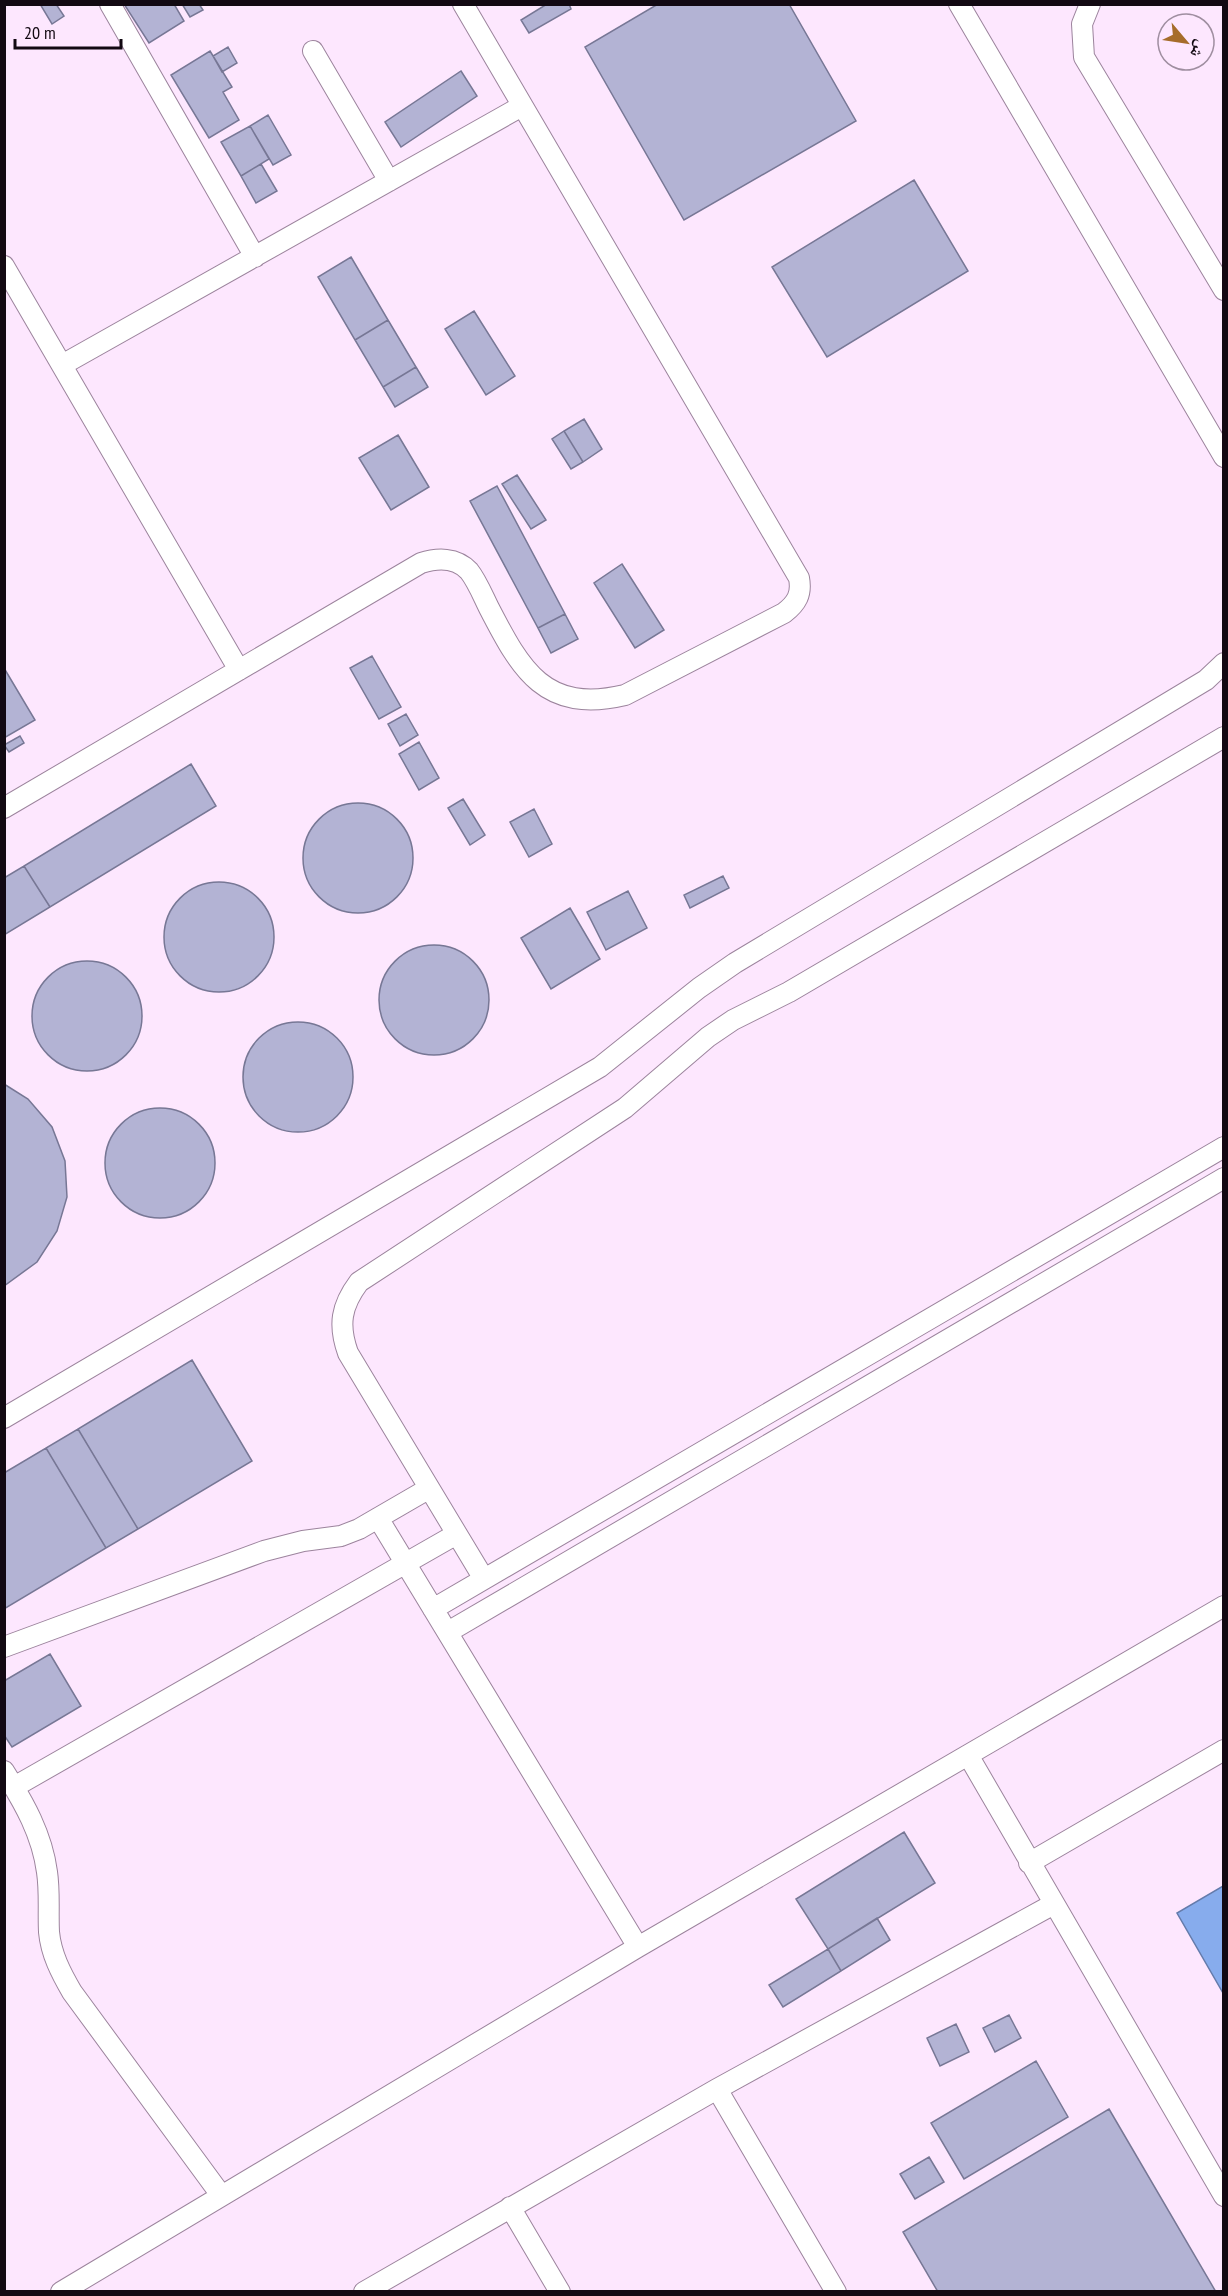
<svg xmlns="http://www.w3.org/2000/svg" width="1228" height="2296" viewBox="0 0 1228 2296" font-family="'PT Sans Narrow','Noto Naskh Arabic',sans-serif">
  <style>
    .water { fill: #87aced; stroke: #647bab; stroke-width: 1.5 }
    .building { fill: #b3b3d4; stroke: #777795; stroke-width: 1.5 }
    .lines { fill: none; stroke-linecap: round; stroke-linejoin: round }
    .lane-casing { stroke: #9c849d; stroke-width: 22 }
    .lane { stroke: #fff; stroke-width: 20 }
  </style>
  <rect width="100%" height="100%" fill="#fde7fe"/>
  <!-- water -->
  <path class="water" d="M1223 1886V1993L1177 1913Z"/>
  <!-- building -->
  <path class="building" d="M40 4H56L64 16 52 24Z
    M124 4H174L184 21 149 43Z
    M182 4H199L203 10 190 17Z
    M547 4H569L571 9 529 33 521 20Z
    M658 4H789L856 121 684 220 585 47Z
    M228 47 237 63 222 72 213 56Z
    M210 51 232 87 223 92 239 120 209 138 171 75Z
    M461 71 477 96 401 147 385 122Z
    M268 115 291 155 273 165 250 126Z
    M250 126 269 159 241 176 221 142Z
    M261 164 277 191 256 203 241 176Z
    M914 180 968 271 827 357 772 267Z
    M351 257 388 320 355 340 318 277Z
    M474 311 515 376 486 395 445 329Z
    M388 320 416 367 383 387 355 340Z
    M416 367 428 387 395 407 383 387Z
    M584 419 602 449 583 462 564 431Z
    M564 431 583 462 571 469 552 439Z
    M398 435 429 487 391 510 359 458Z
    M517 475 546 520 531 529 502 484Z
    M497 486 565 614 538 628 470 501Z
    M622 564 664 630 635 648 594 583Z
    M565 614 578 639 551 653 538 628Z
    M372 656 401 707 379 719 350 668Z
    M4 668 35 720 4 738Z
    M406 714 418 735 400 746 388 724Z
    M20 736 24 743 9 752 4 745Z
    M419 742 439 778 419 790 399 754Z
    M191 764 216 806 50 907 24 866Z
    M463 799 485 835 470 845 448 808Z
    M303 858a55 55 0 1 1 110 0a55 55 0 1 1-110 0Z
    M534 809 552 844 529 857 510 822Z
    M24 866 50 907 4 935V878Z
    M723 876 729 888 690 908 684 895Z
    M164 937a55 55 0 1 1 110 0a55 55 0 1 1-110 0Z
    M628 891 647 928 606 950 587 912Z
    M570 908 600 959 551 989 521 938Z
    M379 1000a55 55 0 1 1 110 0a55 55 0 1 1-110 0Z
    M32 1016a55 55 0 1 1 110 0a55 55 0 1 1-110 0Z
    M243 1077a55 55 0 1 1 110 0a55 55 0 1 1-110 0Z
    M4 1084 28 1099 52 1127 65 1161 67 1197 57 1231 37 1262 4 1286Z
    M105 1163a55 55 0 1 1 110 0a55 55 0 1 1-110 0Z
    M192 1360 252 1461 138 1529 78 1429Z
    M78 1429 138 1529 106 1548 46 1448Z
    M46 1448 106 1548 4 1609V1473Z
    M50 1654 81 1706 12 1747 4 1735V1681Z
    M904 1832 935 1883 828 1949 796 1899Z
    M877 1918 890 1940 841 1971 828 1949Z
    M828 1949 841 1971 783 2007 769 1985Z
    M1009 2015 1021 2038 995 2052 983 2028Z
    M956 2024 969 2052 940 2066 927 2038Z
    M1036 2061 1068 2117 964 2179 931 2123Z
    M1109 2109 1216 2292H938L903 2232Z
    M929 2157 944 2182 915 2199 900 2174Z"/>
  <g class="lines">
    <!-- lane casing -->
    <g class="lane-casing">
      <path id="lane" d="M110 4 255 257
        M959 4 1224 457
        M1090 4 1082 24 1084 57 1224 290
        M313 51 389 181
        M4 266 239 670
        M62 365 522 106
        M4 808 421 563C437 558 456 557 469 571 477 581 483 596 489 608 521 670 545 714 625 695L784 613C797 603 802 594 799 578L463 4
        M4 1418 600 1067 699 988 735 963 1206 680 1224 663
        M378 1518 638 1947
        M484 1579 348 1353C338 1325 341 1306 359 1282L625 1108 708 1037 733 1020 789 992 1224 737
        M433 1609 1224 1147
        M448 1632 1224 1178
        M4 1647 264 1551 303 1541 341 1536 359 1529 428 1489
        M968 1755 1224 2196
        M4 1771C24 1803 42 1834 47 1872 50 1892 48 1912 49 1932 51 1954 61 1973 72 1992L221 2195
        M14 1787 455 1535
        M1029 1863 1224 1750
        M717 2089 836 2292
        M510 2207 560 2292
        M61 2292 638 1947 1224 1606
        M364 2292 717 2089 1052 1905"/>
    </g>
    <!-- lane -->
    <use href="#lane" class="lane"/>
  </g>
  <!-- border -->
  <rect width="1228" height="2296" fill="none" stroke="#120912" stroke-width="12"/>
  <!-- north arrow -->
  <g transform="translate(1186 42) rotate(119)"><circle r="28" fill="#fde7fe" stroke="#9f8ea0" stroke-width="1.5"/>
  <path d="M0-4.5L10 22L0 15L-10 22Z" fill="#a66c2b"/>
  <text y="-9" font-size="16" font-weight="bold" text-anchor="middle" fill="#120912">ش</text>
  </g>
  <!-- scale -->
  <path d="M15 39v9h106v-9" fill="none" stroke="#120912" stroke-width="3"/>
  <text x="24" y="39" font-size="18" fill="#120912" stroke="#fde7fe" stroke-width="4.5" paint-order="stroke">20 m</text>
</svg>
